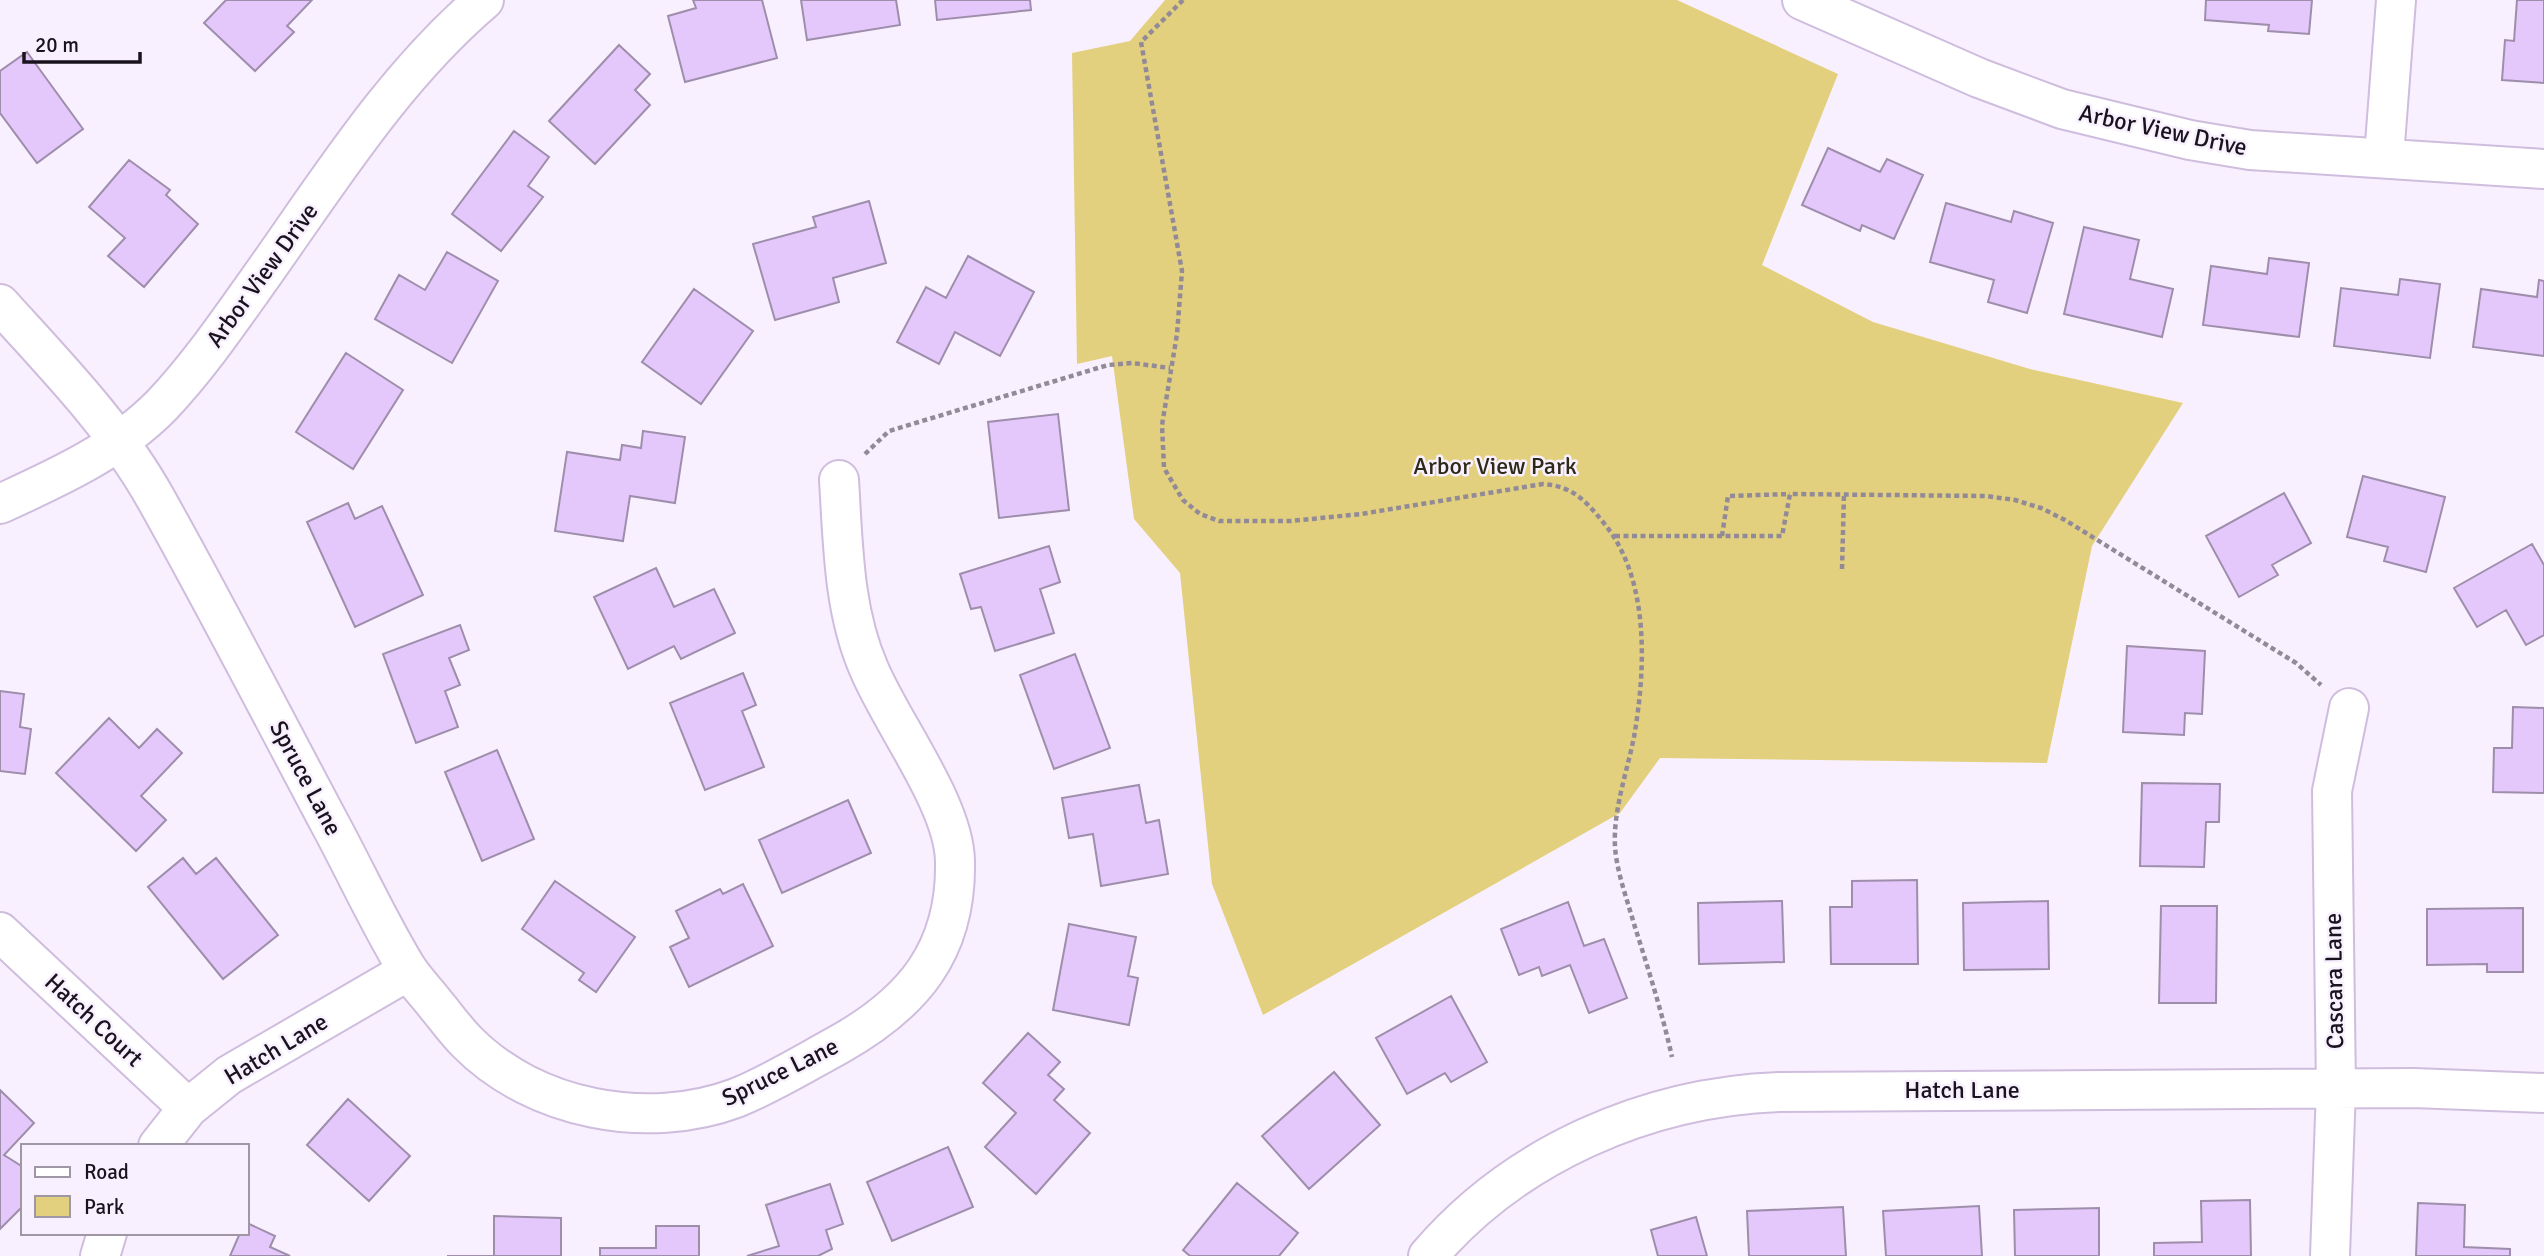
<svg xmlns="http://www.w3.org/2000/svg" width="2544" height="1256" viewBox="0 0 2544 1256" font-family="Signika,sans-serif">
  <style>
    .green { fill: #e3d07f }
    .building { fill: #e4c8fb; stroke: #9e8eac; stroke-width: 2 }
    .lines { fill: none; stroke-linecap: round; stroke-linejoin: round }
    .minor-casing { stroke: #cfbdde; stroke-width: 42 }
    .path { stroke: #928b97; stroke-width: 4.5; stroke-dasharray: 5 3.5; stroke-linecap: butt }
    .minor { stroke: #fff; stroke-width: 38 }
    .labels { text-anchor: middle; stroke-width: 5; stroke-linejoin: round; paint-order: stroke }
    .street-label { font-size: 24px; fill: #19131e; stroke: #f8f0fe }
    .park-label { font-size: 24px; fill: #2d2917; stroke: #f8f0fe }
  </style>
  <rect width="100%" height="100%" fill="#f8f0fe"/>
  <!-- green -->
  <path class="green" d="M1165 0H1677L1838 74 1762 265 1873 322 2030 369 2183 403 2092 546 2047 763 1660 758 1620 813 1263 1015 1212 884 1180 573 1134 519 1112 356 1077 364 1072 53 1130 41Z"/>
  <!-- building -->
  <path class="building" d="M226 0H312L287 26 294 32 255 71 204 23Z
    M693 0H762L777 58 685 82 668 16 696 8Z
    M801 0H896L900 25 807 40Z
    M935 0H1030L1031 10 937 20Z
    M2206 0H2312L2309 34 2268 31 2269 25 2205 20Z
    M2517 0H2544V83L2502 80 2505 40 2514 41Z
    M619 45 650 74 635 90 650 105 595 164 549 121Z
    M27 52 83 129 37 163 0 113V71Z
    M514 131 549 157 528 186 543 197 501 251 452 214Z
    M1828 148 1880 172 1887 159 1923 175 1894 239 1862 225 1860 231 1802 205Z
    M129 160 170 190 166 195 198 224 144 287 108 256 125 238 89 207Z
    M869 201 886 263 833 278 839 302 775 320 753 244 816 227 813 217Z
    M1946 203 2011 222 2014 211 2053 223 2027 313 1988 302 1994 280 1930 262Z
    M2084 227 2139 240 2130 279 2173 289 2162 337 2064 314Z
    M447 252 498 281 452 363 375 319 399 275 425 290Z
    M968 256 1034 292 1000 356 955 332 939 364 897 342 926 287 946 298Z
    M2269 258 2309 263 2299 337 2203 325 2211 266 2267 274Z
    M2400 279 2440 284 2430 358 2334 346 2341 288 2398 295Z
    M2539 280 2544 281V356L2473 347 2481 289 2537 297Z
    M694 289 753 331 701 404 642 362Z
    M346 353 403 390 353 469 296 432Z
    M1058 414 1069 510 999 518 988 422Z
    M643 431 685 437 675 503 630 496 623 541 555 531 567 452 620 460 622 445 641 448Z
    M2363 476 2445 497 2426 572 2384 561 2388 547 2347 537Z
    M2284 493 2311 543 2272 565 2278 575 2239 597 2206 536Z
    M348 503 355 519 382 506 423 595 355 627 307 522Z
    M2532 544 2544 565V635L2526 645 2506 610 2477 627 2454 588Z
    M1049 546 1060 582 1040 589 1054 633 995 651 981 607 971 609 960 574Z
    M656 568 674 607 714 589 735 633 681 659 674 646 628 669 594 597Z
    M460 625 469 650 449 658 460 685 445 691 458 727 416 743 383 654Z
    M2127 646 2205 651 2202 714 2185 713 2184 735 2123 732Z
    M1075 654 1110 748 1054 769 1020 675Z
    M743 673 756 705 742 711 764 767 705 790 670 703Z
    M0 691 24 694 20 727 31 729 25 774 0 771Z
    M2513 707 2544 708V793L2493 792 2494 748H2512Z
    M109 718 139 748 157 729 182 753 141 796 166 820 136 851 56 773Z
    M497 750 534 839 482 861 445 772Z
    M2142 783 2220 784 2219 822H2206L2204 867 2140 866Z
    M1139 785 1146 823 1159 820 1168 874 1101 886 1093 834 1069 838 1062 798Z
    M848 800 871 853 782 893 759 840Z
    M183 858 196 874 216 858 278 935 223 979 148 887Z
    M1917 880 1918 964H1831L1830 907H1852V881Z
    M555 881 635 937 596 992 579 980 584 973 522 929Z
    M743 884 773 946 689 987 670 947 689 938 676 911 720 889 723 894Z
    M1782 901 1784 962 1699 964 1698 903Z
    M2048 901 2049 969 1964 970 1963 903Z
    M1568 902 1584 946 1604 939 1627 998 1589 1013 1570 965 1542 976 1539 967 1519 975 1501 929Z
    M2161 906H2217L2216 1003H2159Z
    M2523 908V972H2487V964L2427 965V909Z
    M1069 924 1136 937 1128 976 1138 978 1129 1025 1053 1010Z
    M1451 996 1487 1062 1451 1082 1445 1073 1407 1094 1376 1038Z
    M1028 1033 1060 1062 1048 1075 1064 1089 1054 1100 1090 1133 1036 1194 985 1147 1016 1113 983 1083Z
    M1334 1072 1380 1125 1309 1189 1262 1136Z
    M0 1090 34 1123 4 1155 23 1167V1206L0 1229Z
    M348 1099 410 1156 369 1201 307 1145Z
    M948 1147 973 1207 892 1241 867 1182Z
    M1237 1183 1298 1233 1279 1256H1190L1183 1250Z
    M830 1184 843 1224 826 1230 832 1249 818 1256H747L779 1246 766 1205Z
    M2250 1200 2251 1256H2154V1243L2202 1242 2201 1201Z
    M2418 1203 2465 1205 2464 1247 2510 1249V1256H2416Z
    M1979 1206 1982 1256H1886L1883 1211Z
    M1843 1207 1846 1256H1749L1747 1211Z
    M2099 1208V1256H2015L2014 1210Z
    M494 1216 561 1218V1256H447H494Z
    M1696 1217 1707 1256H1658L1651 1230Z
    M247 1223 275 1236 270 1247 290 1256H230L240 1233H247Z
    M656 1226H699V1256H600V1248H656Z"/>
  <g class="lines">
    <!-- minor casing -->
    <g class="minor-casing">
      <path id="minor" d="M1802 0 1979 78 2062 109 2190 140 2250 150 2544 169
        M2384 157 2396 0
        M0 304C55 365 116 427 156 499 216 606 272 715 329 822 355 870 378 921 406 967 414 980 426 992 436 1005 446 1017 456 1031 467 1042 534 1110 648 1131 736 1098 771 1084 805 1063 838 1045 913 1003 957 951 955 861 954 804 892 724 869 669 843 610 843 542 839 480
        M0 504C57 478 117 451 162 405 196 369 224 329 253 288 324 189 390 80 484 0
        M0 932 188 1108
        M158 1146 188 1108 229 1075 408 971
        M100 1256 107 1233
        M1428 1256C1515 1154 1647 1097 1779 1092L2414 1088 2544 1093
        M2330 1256 2336 1088 2332 791 2349 708"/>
    </g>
    <!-- path -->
    <path class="path" d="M1183 0 1141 42 1182 271 1177 334 1162 425 1164 468 1183 500 1200 514 1219 521H1291L1361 514 1543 484C1572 486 1585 500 1603 522 1650 578 1646 668 1634 737 1627 772 1613 810 1615 847 1617 873 1627 899 1634 924 1648 968 1662 1012 1672 1057
      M865 454 889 431 1108 365 1132 363 1170 368
      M1615 536H1782L1790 494 1986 496 2015 500 2041 508 2065 520 2296 663 2321 685
      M1722 536 1728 496 1790 494
      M1842 569 1844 494"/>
    <!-- minor -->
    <use href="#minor" class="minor"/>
  </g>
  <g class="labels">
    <!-- street labels -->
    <g class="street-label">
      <text transform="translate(2163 130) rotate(12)" y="8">Arbor View Drive</text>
      <text transform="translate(262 275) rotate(-54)" y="8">Arbor View Drive</text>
      <text transform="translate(306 778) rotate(62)" y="8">Spruce Lane</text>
      <text transform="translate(2334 981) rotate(-91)" y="8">Cascara Lane</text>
      <text transform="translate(94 1020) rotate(43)" y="8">Hatch Court</text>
      <text transform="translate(276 1049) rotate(-31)" y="8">Hatch Lane</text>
      <text transform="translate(780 1072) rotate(-26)" y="8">Spruce Lane</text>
      <text x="1962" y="1098">Hatch Lane</text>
    </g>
    <!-- park labels -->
    <g class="park-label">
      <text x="1495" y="474">Arbor View Park</text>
    </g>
  </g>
  <!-- legend -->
  <rect x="21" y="1144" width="228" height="91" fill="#f8f0fe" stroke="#9f98a4" stroke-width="2"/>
  <rect x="35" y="1167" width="35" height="10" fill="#ffffff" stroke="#9f98a4" stroke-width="2"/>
  <text x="84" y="1179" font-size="21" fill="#19131e">Road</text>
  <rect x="35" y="1196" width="35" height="21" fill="#e3d07f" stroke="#9f98a4" stroke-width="2"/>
  <text x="84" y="1214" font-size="21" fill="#19131e">Park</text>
  <!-- scale -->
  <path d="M24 52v10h116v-10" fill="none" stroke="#19131e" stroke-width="3.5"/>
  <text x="35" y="52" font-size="21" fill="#19131e" stroke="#f8f0fe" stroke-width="5" paint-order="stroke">20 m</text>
</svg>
